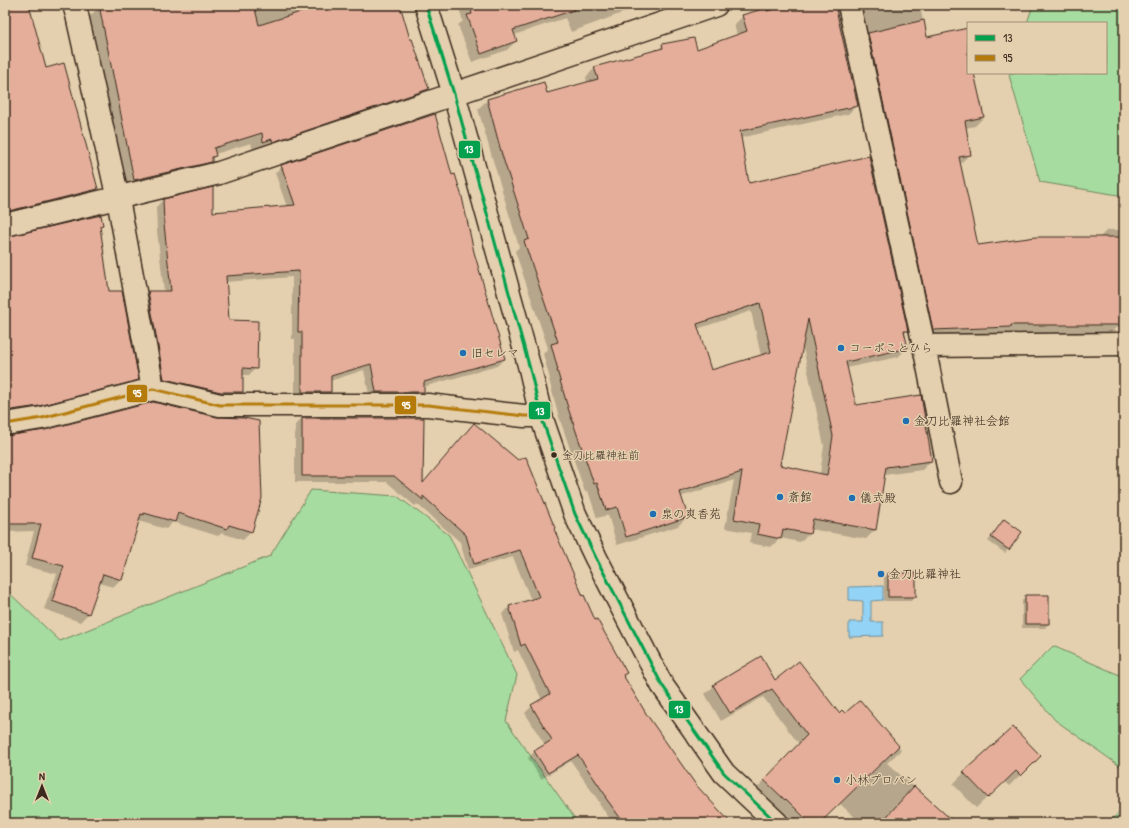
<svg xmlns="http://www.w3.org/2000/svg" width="1129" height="828" viewBox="0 0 1129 828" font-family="'Patrick Hand','Klee One',sans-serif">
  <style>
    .green { fill: #a6dc9f; stroke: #70835e }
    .water { fill: #93d3f5; stroke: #708f9f }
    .shadow { fill: #0003; fill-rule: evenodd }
    .building { fill: #e4ae9a; stroke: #3b2a1e; fill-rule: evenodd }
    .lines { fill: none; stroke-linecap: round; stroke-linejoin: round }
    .street-casing { stroke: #3b2a1e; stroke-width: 25 }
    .secondary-casing { stroke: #3b2a1e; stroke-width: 25 }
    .primary-casing { stroke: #3b2a1e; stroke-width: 25 }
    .street { stroke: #e4d0ae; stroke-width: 22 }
    .secondary { stroke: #e4d0ae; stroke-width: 22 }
    .primary { stroke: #e4d0ae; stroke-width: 22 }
    .bus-1-casing { stroke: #e4d0ae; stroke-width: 6 }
    .bus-2-casing { stroke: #e4d0ae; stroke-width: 6 }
    .bus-1 { stroke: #03a04e; stroke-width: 3 }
    .bus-2 { stroke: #b57b0a; stroke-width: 3 }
    .poi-dot { fill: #1f6fb2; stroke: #e4d0ae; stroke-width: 1.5 }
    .bus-dot { fill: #3b2a1e; stroke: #e4d0ae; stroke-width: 1.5 }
    .labels { text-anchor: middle; stroke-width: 3; stroke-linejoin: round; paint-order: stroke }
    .bus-label { font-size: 11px; fill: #3b2a1e; stroke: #e4d0ae; text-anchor: start }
    .poi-label { font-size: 12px; fill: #3b2a1e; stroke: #e4d0ae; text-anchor: start }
    .line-badge { stroke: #e4d0ae; stroke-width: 1.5 }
    .badge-label { font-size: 11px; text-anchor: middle; font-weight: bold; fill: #fff }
  </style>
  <rect width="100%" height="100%" fill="#e4d0ae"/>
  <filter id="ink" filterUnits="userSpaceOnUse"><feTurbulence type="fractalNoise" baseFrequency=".025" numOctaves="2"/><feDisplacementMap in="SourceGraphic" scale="8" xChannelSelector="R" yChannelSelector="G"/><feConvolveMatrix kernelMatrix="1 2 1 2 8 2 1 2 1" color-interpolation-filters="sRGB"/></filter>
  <g filter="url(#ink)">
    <!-- green -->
    <path class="green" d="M1033 5H1124V196L1040 182 1009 75 1010 73H1106V23H1027Z
      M311 490 397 496 449 535 517 675 506 721 578 823H5V589L60 641 270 556Z
      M1053 646 1124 677V769L1055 720 1020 679Z
      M1124 809V823H1107Z"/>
    <!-- water -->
    <path class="water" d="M883 586V600L871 601V622H883V636L849 637V622H863V601L849 600V587Z"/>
    <!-- shadow -->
    <path class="shadow" d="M5 5H39L29 8 45 69 97 188 89 196 5 218Z
      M106 5H398L409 41 428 89 417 100 253 151 251 143 215 154 211 161 200 172 124 190 89 17 99 7Z
      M458 5H644L571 32 565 18 514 35 516 41 507 50 472 62 458 25 463 21Z
      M774 5H836L857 105 848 114 740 138 748 184 907 331 904 334 907 348 898 357 846 368 855 406 931 461 922 470 884 475 875 530 866 539 810 529 809 533 800 542 780 538 771 547 749 543 751 533 725 528 734 480 680 497 687 517 678 526 617 545 608 515 597 518 588 491 585 492 559 417 549 380 550 379 543 354 548 348 515 251 519 247 494 164 478 109 487 100 547 95 587 83 586 77 595 68 658 50 663 45 696 50 737 35 734 25 743 16ZM751 311 761 356 711 372 697 329ZM802 343 824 446 820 474 779 466Z
      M849 5H920L926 38 968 44V73H974L984 117 975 126 965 128 970 154 960 164 977 246 1099 238 1107 230H1124V327H1117L1110 333H1003L1001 335 925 339Z
      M282 166 473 253 504 359 497 366 423 387V392L416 399H370L364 370 330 381V392L323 399H295V339H292V277L225 282 228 321 256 368 249 375H242V392L235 399 157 385 141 299 148 292H164L157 231 156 207 163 200 212 213 287 207 275 173Z
      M102 225 99 228 109 292 138 380 129 388 5 418V238Z
      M302 418 422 484 553 529 594 621 626 673 623 676 714 823H613L599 804 600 803 571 761 541 779 528 758 535 751 545 745 525 713 532 706 542 700 518 650 514 652 502 614 509 607 531 600 513 557 468 570 460 542 417 504 415 506 387 482H295V425Z
      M5 437 251 532 243 540 222 533 218 536 173 522 166 529 138 521 121 579 113 587 99 583 88 614 80 622 44 609 57 574 25 566 34 531 5 532Z
      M1001 524 1021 532 1005 553 988 541Z
      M888 574H915V597L911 601H884V578Z
      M1026 596H1048V624L1045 628H1022V600Z
      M774 681 839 714H845L860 701 901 750 887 763 953 822 861 823 839 803 819 823H792L756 789 799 744 763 697 721 721 705 694 714 686Z
      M1039 756 1009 786 1004 781 976 808 953 784 964 773Z"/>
    <!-- building -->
    <path class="building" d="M5 5H29L46 68 64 63 98 189 5 212Z
      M99 5H254L259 25 323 5H400L410 39H412L429 89 273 142 272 139 263 142 262 133 214 148 216 156 212 157V162L134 180Z
      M470 5H573L574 10 513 30 517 41 481 54 467 15 472 14Z
      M791 5H835L858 106 740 131 749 183 869 156 908 331H904L908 348 846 362 856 405 921 395 932 461 886 467 876 530 813 519 810 534 783 529 781 539 757 534 759 524 734 519 742 472 680 492 688 517 626 537 617 507 606 510 597 483 594 484 568 408 557 370H558L551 344 558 342 524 241 529 239 502 155 487 99 544 82 547 93 598 79 594 67 663 48 662 44 694 38 697 49 747 31 742 15 766 8 767 11ZM760 303 771 352 711 370 697 324ZM808 319 833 436 827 475 780 465Z
      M924 20 927 37 968 28V73H974L984 117 965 121 971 155 959 157 978 245 1036 237H1124V309H1120V325H1011V327L933 330 868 33Z
      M435 114 452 175 455 174 462 197 474 252 505 359 424 382V392H376L371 364 331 376V392H302V332H298L299 271 226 276 229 320 258 321 257 369 243 368V392H221L164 379 148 291H171L164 224 163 199 213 187V212L295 205 281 165Z
      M101 215 103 225 100 226 109 291H122L139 380 39 406 5 411V237Z
      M153 402 217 417 244 418 259 421 262 498 252 532 229 525 227 529 178 513 175 522 144 513V515L141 514 122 580 103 574 89 614 52 601 64 566 32 558 41 524H5V436L45 430Z
      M302 418H424L423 483 474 423 518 460 526 457 555 528 554 529 583 596 584 595 595 620 597 619 627 673 623 675 647 715 696 785 731 823H624L605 797 606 796 578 755 548 773 534 751 552 740 531 705 550 694 525 644 521 646 509 606 539 597 520 550 474 564 466 535 423 496V500L394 476H302Z
      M1004 519 1022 532 1009 550 991 537Z
      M888 573H916V597H888Z
      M1025 595H1049V624H1025Z
      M761 656 775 680 799 661 839 713 842 710 845 713 860 700 899 746 820 823H810L786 799 785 800 764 780 807 735 772 689 730 713 713 685Z
      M1013 727 1041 756 1021 776 1016 771 988 798 963 772Z
      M914 786 955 823H881Z"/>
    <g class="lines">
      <!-- street casing -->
      <g class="street-casing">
        <path id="street" d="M74 5 77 15 118 199 153 389
          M849 5 924 346 951 482
          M5 225 219 173 454 94
          M924 346 1124 344
          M5 424 42 418 153 389 220 405H428L524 416H541"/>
      </g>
      <!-- secondary casing -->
      <g class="secondary-casing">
        <path id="secondary" d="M454 94 716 5"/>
      </g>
      <!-- primary casing -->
      <g class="primary-casing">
        <path id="primary" d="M426 5 454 94 530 369 541 416 575 514 596 558 662 685 724 773 777 823"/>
      </g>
      <!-- street -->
      <use href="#street" class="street"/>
      <!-- secondary -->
      <use href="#secondary" class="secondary"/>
      <!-- primary -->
      <use href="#primary" class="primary"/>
      <!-- bus-1 casing -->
      <g class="bus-1-casing">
        <path id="bus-1" d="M426 5 454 94 530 369 541 416 575 514 596 558 662 685 724 773 777 823"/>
      </g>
      <!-- bus-2 casing -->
      <g class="bus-2-casing">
        <path id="bus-2" d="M5 424 42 418 153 389 220 405H428L524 416H541"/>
      </g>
      <!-- bus-1 -->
      <use href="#bus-1" class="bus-1"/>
      <!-- bus-2 -->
      <use href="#bus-2" class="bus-2"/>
    </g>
  </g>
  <!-- markers -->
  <g class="poi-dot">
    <circle cx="841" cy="348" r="4"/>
    <circle cx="463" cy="353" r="4"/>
    <circle cx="906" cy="421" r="4"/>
    <circle cx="780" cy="497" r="4"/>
    <circle cx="852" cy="498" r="4"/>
    <circle cx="653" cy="514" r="4"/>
    <circle cx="881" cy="574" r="4"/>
    <circle cx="837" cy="780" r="4"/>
  </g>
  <circle class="bus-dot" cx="554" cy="455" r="3.5"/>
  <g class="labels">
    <!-- bus labels -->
    <g class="bus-label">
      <text x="562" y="459">金刀比羅神社前</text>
    </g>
    <!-- poi labels -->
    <g class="poi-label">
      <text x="849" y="352">コーポことひら</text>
      <text x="471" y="357">旧セレマ</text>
      <text x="914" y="425">金刀比羅神社会館</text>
      <text x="788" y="501">斎館</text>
      <text x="860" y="502">儀式殿</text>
      <text x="661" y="518">泉の爽香苑</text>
      <text x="889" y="578">金刀比羅神社</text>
      <text x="845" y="784">小林プロパン</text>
    </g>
  </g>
  <g class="line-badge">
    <rect x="458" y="140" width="23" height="19" rx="4" fill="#03a04e"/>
    <rect x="126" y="384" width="22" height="19" rx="4" fill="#b57b0a"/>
    <rect x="394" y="395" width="23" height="20" rx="4" fill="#b57b0a"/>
    <rect x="528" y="401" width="23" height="19" rx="4" fill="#03a04e"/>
    <rect x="668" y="700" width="23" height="19" rx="4" fill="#03a04e"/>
  </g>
  <g class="badge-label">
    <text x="469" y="153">13</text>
    <text x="137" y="397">95</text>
    <text x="406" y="409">95</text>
    <text x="540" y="415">13</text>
    <text x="679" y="713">13</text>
  </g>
  <!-- margin -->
  <rect width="1129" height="828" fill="none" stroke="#e4d0ae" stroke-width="20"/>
  <rect x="10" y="10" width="1109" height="808" fill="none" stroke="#3b2a1e" stroke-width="1.5" filter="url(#ink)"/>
  <!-- legend -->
  <rect x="967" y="22" width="140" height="52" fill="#e4d0ae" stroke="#a08e74"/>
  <rect x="975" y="35" width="20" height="6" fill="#03a04e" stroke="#a08e74"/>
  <text x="1003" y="42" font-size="12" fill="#3b2a1e">13</text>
  <rect x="975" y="55" width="20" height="6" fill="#b57b0a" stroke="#a08e74"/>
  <text x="1003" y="62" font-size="12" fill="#3b2a1e">95</text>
  <!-- north arrow -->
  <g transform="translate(42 786)" stroke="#e4d0ae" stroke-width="3" paint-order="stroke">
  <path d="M0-3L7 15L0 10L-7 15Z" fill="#3b2a1e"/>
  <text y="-6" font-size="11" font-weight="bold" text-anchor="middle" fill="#3b2a1e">N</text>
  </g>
</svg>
